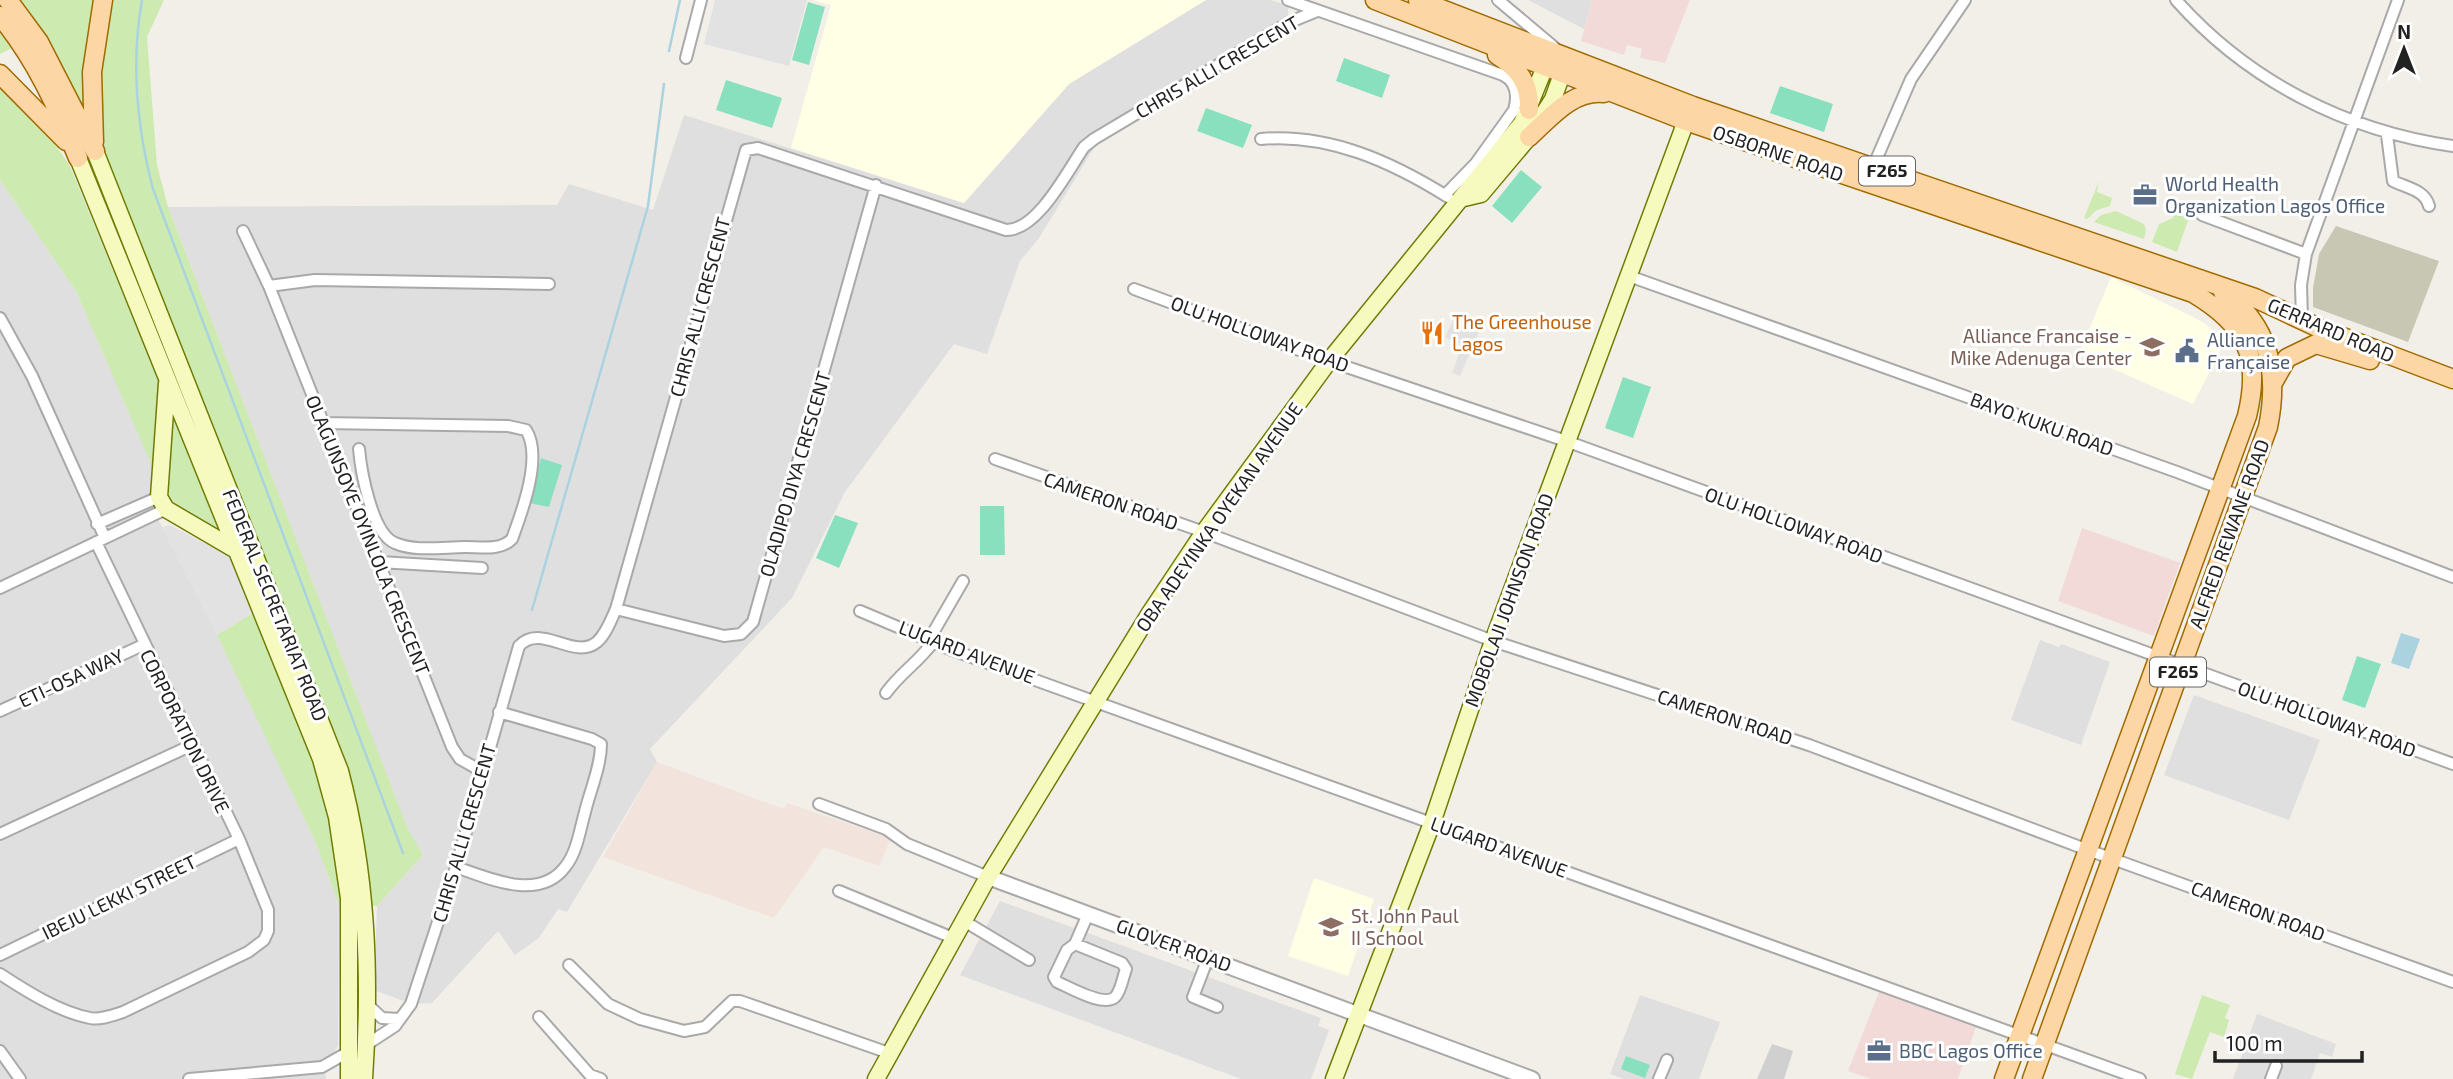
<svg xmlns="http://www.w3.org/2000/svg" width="2453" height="1079" viewBox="0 0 2453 1079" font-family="'Exo 2',sans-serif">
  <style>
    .residential { fill: #e0dfdf }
    .commercial { fill: #f2dad9 }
    .education { fill: #ffffe5 }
    .religious { fill: #d0d0d0 }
    .military { fill: #f3e3dd }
    .construction { fill: #c7c7b4 }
    .grass { fill: #cdebb0 }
    .pitch { fill: #88e0be }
    .parking { fill: #e2e2e2 }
    .water { fill: #aad3df }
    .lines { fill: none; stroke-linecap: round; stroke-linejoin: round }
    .stream { stroke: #aad3df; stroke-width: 2.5 }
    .minor-casing { stroke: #a9a9a9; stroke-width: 14 }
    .tertiary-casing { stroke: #a9a9a9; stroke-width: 18 }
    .secondary-casing { stroke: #707d05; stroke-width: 19 }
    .primary-casing { stroke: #a06b00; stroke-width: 21 }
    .minor { stroke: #fff; stroke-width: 10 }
    .tertiary { stroke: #fff; stroke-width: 14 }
    .secondary { stroke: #f7fabf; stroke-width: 16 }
    .primary { stroke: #fcd6a4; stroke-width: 18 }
    .labels { text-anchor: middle; stroke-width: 6; stroke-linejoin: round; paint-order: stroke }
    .shield { fill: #fff; stroke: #646464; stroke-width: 2 }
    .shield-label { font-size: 18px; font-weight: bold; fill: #222 }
    .street-label { font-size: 19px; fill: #222; stroke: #fff }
    .service-label { font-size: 19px; fill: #4e5e75; stroke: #fff; text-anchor: start }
    .food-label { font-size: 19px; fill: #c56008; stroke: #fff; text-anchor: start }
    .education-label { font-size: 19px; fill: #785e54; stroke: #fff; text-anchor: end }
  </style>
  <rect width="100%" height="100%" fill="#f2efe9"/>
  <!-- residential -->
  <path class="residential" d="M1206 0H1270L1288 5V16L1295 31 1097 143 1039 238 1020 261 987 354 954 344 845 492 792 598 650 749 657 762 567 912 558 909 539 938 515 955 498 931 432 1003 411 1004 374 990 377 906 423 855 407 828 168 207 557 205 569 184 653 210 684 115 964 203 1069 84Z
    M1528 0H1592L1584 29Z
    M0 180 76 291 154 468 155 498 150 502 156 515 250 699 315 841 339 905 338 1045 325 1072 326 1079H0Z
    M2040 640 2059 647 2061 644 2110 662 2081 745 2011 720Z
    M2194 695 2320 740 2289 820 2164 775Z
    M1000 901 1321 1018 1318 1026 1329 1030 1311 1079H1241L960 975Z
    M1640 995 1720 1022 1699 1079H1624L1610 1074Z
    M2257 1014 2336 1044 2332 1057 2320 1053 2311 1079H2233Z"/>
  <!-- commercial -->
  <path class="commercial" d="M1592 0H1690L1665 63 1640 58 1642 49 1627 45 1624 55 1581 41Z
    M2082 528 2180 563 2154 636 2058 601Z
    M1879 992 1976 1027 1958 1079H1871L1848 1071Z"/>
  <!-- education -->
  <path class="education" d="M813 0H1206L1069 84 964 203 791 148 831 5Z
    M2111 277 2201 321 2226 340 2193 404 2079 354Z
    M1314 878 1374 899 1348 976 1288 956Z"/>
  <!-- religious -->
  <path class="religious" d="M1772 1044 1793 1051 1784 1079H1757Z"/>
  <!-- military -->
  <path class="military" d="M657 762 784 809 787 803 891 838 879 866 824 847 774 918 603 857Z"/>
  <!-- construction -->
  <path class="construction" d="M2336 226 2439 261 2408 342 2313 307V288L2319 254Z"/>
  <!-- grass -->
  <path class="grass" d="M0 0H164L147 37 157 165 168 207 407 827 423 855 377 906 339 905 315 841 217 635 280 596 114 178 85 112 42 33 0 54Z
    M0 84 37 118 70 166 223 539 172 512 76 291 0 180Z
    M2099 181 2097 192 2112 198 2110 206 2097 210 2087 219 2084 218Z
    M2173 203 2192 209 2177 252 2152 242 2159 224 2173 218 2174 212 2170 211Z
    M2116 211 2144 224 2146 230 2144 239 2094 222 2101 215Z
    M2202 995 2230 1005 2225 1018 2229 1020 2224 1037 2210 1032 2192 1079 2175 1074Z"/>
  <!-- pitch -->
  <path class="pitch" d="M808 2 825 7 809 65 792 60Z
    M1344 58 1390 75 1382 98 1336 81Z
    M726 80 782 98 772 128 716 110Z
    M1780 86 1833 104 1824 132 1770 113Z
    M1206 108 1252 125 1243 148 1197 131Z
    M1521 170 1542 187 1512 223 1492 206Z
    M1623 377 1651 387 1633 438 1605 428Z
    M541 458 562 465 549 507 529 503Z
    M980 506H1004L1005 555H980Z
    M835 515 858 523 839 568 816 558Z
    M2357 656 2381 664 2365 708 2342 700Z
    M1626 1056 1650 1065 1645 1078 1621 1069Z"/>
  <!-- parking -->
  <path class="parking" d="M715 0H807L789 66 704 44Z
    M1457 312 1483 322 1460 376 1452 373 1462 346 1445 337Z
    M170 525 229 556 253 613 217 635 162 527Z"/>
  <!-- water -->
  <path class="water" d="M2401 633 2420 639 2409 669 2391 663Z"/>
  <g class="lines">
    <!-- stream -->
    <path class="stream" d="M142 0C131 62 137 128 153 189L403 853
      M669 51 680 0
      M532 610 648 206 664 84"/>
    <!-- minor casing -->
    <g class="minor-casing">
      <path id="minor" d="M1288 0 1503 75C1517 82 1518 96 1514 110L1476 163 1445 195
        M1498 0 1554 47
        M2176 0C2248 81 2346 131 2453 146
        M686 58 701 0
        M2387 135 2393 181C2407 188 2425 190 2429 206
        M1261 139C1329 133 1392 162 1448 197
        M1873 167 1911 79 1965 0
        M2202 215 2306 254
        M243 231 269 286 452 747 460 759 483 772
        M1629 276 2177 472 2453 577
        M269 286 315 280 549 284
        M1134 289 1329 361 1566 441 2453 764
        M0 318 32 376 105 538
        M2302 320 2301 285 2306 254 2398 0
        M324 423 508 426 526 430C543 456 522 512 512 539 500 551 481 547 465 547 444 547 415 552 395 543 372 534 361 471 359 449
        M995 459 1204 532 1493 641 1809 745 2088 850 2453 982
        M97 524 159 497
        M379 562 482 568
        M0 588 166 509
        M616 609 724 636 741 634 753 622 876 185
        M860 611 952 650 2140 1079
        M930 638 963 581
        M886 693C901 672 918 663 933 642
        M0 711 143 645
        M819 804 886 829 907 844 988 877
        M0 834 192 745
        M456 867C488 878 539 902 565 867 577 853 580 829 585 812 590 791 601 766 601 744L592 739 499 712
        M839 891 953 938
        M964 921 1029 960
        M1075 944 1122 963 1126 969C1123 977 1121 990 1116 996 1106 1009 1069 987 1057 982L1054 977 1067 950 1075 944 1088 914
        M0 955 239 839
        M1208 958 1193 997 1217 1007
        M569 965 608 1004 640 1019 684 1031 705 1027 732 1001H740L889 1053
        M0 974C26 991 59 1012 90 1018 101 1020 113 1015 123 1012L248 952 264 940 268 931V910L239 839 96 542
        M367 1004 382 1018 400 1019
        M539 1017 590 1075 601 1079
        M366 1045 395 1026 411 1004 456 867 519 646C541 622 574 661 597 642 606 634 611 620 616 609L746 150 758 148 1006 230C1037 231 1067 172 1084 147L1094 139 1290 22 1317 11
        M0 1051 20 1079
        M189 1079 322 1067 350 1051
        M1659 1079 1667 1060
        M2271 1079 2276 1066"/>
    </g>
    <!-- tertiary casing -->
    <g class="tertiary-casing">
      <path id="tertiary" d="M988 877 1532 1079"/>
    </g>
    <!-- secondary casing -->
    <g class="secondary-casing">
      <path id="secondary" d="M95 151 340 771C367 873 371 974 364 1079
        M78 158 321 759 337 817 349 898V1079
        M1464 198 1481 194 1529 137 1553 99 1566 63
        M167 383 159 497 166 509 236 550
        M876 1079 988 877 1150 613 1204 532 1329 361 1522 123 1549 57
        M1334 1079 1432 823 1493 641 1686 121"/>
    </g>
    <!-- primary casing -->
    <g class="primary-casing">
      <path id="primary" d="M8 0 39 42 95 151
        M1375 0 1686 121 2193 293C2245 324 2262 355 2247 416L2004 1079
        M1418 0 1693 106 2255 298 2319 328 2453 379
        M0 16C35 58 58 108 78 158
        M1497 55C1519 69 1530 83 1529 110
        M0 74 66 141
        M1529 137C1551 117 1572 90 1604 93
        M94 142 92 72 103 0
        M2274 381 2287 358 2316 344 2370 360
        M2032 1079 2268 427C2279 373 2270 325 2223 292"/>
    </g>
    <!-- minor -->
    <use href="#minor" class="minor"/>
    <!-- tertiary -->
    <use href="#tertiary" class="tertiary"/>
    <!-- secondary -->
    <use href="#secondary" class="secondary"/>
    <!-- primary -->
    <use href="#primary" class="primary"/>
  </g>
  <!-- icons -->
  <defs>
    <g id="office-bare" transform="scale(1.89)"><path d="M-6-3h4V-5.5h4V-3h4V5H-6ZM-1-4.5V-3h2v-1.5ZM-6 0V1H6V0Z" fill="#5c6f8a" stroke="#fff" stroke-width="2.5" paint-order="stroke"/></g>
    <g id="restaurant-bare" transform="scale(1.89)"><path d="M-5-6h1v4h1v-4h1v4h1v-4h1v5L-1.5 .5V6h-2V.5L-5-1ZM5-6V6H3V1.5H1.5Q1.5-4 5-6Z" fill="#e8710a" stroke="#fff" stroke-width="2.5" paint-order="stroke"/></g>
    <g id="school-bare" transform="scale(1.89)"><path d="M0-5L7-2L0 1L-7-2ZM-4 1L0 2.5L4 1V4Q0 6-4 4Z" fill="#8d6e63" stroke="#fff" stroke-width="2.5" paint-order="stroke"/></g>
    <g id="civic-bare" transform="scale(1.89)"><path d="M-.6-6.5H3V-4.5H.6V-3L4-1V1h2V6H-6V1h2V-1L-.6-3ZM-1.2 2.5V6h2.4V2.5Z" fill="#5c6f8a" stroke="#fff" stroke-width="2.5" paint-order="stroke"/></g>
  </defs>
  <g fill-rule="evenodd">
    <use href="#office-bare" x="2145" y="195"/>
    <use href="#restaurant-bare" x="1432" y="333"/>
    <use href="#school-bare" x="2152" y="347"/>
    <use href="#civic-bare" x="2187" y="351"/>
    <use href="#school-bare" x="1331" y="927"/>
    <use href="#office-bare" x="1879" y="1051"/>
  </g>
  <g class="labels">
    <!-- shield labels -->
    <g class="shield">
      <rect x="1859" y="156.5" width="56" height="29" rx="5"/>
      <rect x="2150" y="657.5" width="56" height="29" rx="5"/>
    </g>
    <g class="shield-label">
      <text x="1887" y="177">F265</text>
      <text x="2178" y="678">F265</text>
    </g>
    <!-- street labels -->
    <g class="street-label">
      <text transform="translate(1217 67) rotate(-30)" y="7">CHRIS ALLI CRESCENT</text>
      <text transform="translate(1778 153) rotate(19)" y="7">OSBORNE ROAD</text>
      <text transform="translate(700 307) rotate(-75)" y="7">CHRIS ALLI CRESCENT</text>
      <text transform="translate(2331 330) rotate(23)" y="7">GERRARD ROAD</text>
      <text transform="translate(1260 334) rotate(20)" y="7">OLU HOLLOWAY ROAD</text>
      <text transform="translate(2042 424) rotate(20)" y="7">BAYO KUKU ROAD</text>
      <text transform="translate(795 474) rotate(-74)" y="7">OLADIPO DIYA CRESCENT</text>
      <text transform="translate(1111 501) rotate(19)" y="7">CAMERON ROAD</text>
      <text transform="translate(1219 517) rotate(-55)" y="7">OBA ADEYINKA OYEKAN AVENUE</text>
      <text transform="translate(1794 525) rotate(20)" y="7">OLU HOLLOWAY ROAD</text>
      <text transform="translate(2229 534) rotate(-70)" y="7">ALFRED REWANE ROAD</text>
      <text transform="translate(368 535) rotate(68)" y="7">OLAGUNSOYE OYINLOLA CRESCENT</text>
      <text transform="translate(1509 600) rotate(-70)" y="7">MOBOLAJI JOHNSON ROAD</text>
      <text transform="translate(275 605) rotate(68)" y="7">FEDERAL SECRETARIAT ROAD</text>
      <text transform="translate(967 652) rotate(21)" y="7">LUGARD AVENUE</text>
      <text transform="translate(71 678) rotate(-25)" y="7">ETI-OSA WAY</text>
      <text transform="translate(1725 717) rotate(18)" y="7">CAMERON ROAD</text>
      <text transform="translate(2327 719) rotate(20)" y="7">OLU HOLLOWAY ROAD</text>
      <text transform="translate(185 731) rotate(64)" y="7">CORPORATION DRIVE</text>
      <text transform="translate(464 833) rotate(-74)" y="7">CHRIS ALLI CRESCENT</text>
      <text transform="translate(1499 847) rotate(20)" y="7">LUGARD AVENUE</text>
      <text transform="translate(119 897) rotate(-26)" y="7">IBEJU LEKKI STREET</text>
      <text transform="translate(2258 911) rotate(20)" y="7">CAMERON ROAD</text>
      <text transform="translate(1174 945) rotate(20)" y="7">GLOVER ROAD</text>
    </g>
    <!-- service labels -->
    <g class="service-label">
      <text x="2165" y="191">World Health<tspan x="2165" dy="22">Organization Lagos Office</tspan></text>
      <text x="2207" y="347">Alliance<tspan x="2207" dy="22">Française</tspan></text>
      <text x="1899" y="1058">BBC Lagos Office</text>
    </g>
    <!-- food labels -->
    <g class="food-label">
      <text x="1452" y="329">The Greenhouse<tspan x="1452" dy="22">Lagos</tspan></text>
    </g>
    <!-- education labels -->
    <g class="education-label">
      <text x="2132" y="343">Alliance Francaise -<tspan x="2132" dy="22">Mike Adenuga Center</tspan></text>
      <text x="1351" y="923" text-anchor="start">St. John Paul<tspan x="1351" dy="22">II School</tspan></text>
    </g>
  </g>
  <!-- north arrow -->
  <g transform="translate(2404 49)" stroke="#ffffff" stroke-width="5" paint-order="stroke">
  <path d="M0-5L12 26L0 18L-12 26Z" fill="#222222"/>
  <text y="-10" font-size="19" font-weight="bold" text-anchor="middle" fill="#222222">N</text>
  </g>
  <!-- scale -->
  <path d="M2215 1051v10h147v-10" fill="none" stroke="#222222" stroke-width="3.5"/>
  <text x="2226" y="1051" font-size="21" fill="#222222" stroke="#ffffff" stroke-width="5" paint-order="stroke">100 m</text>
</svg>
